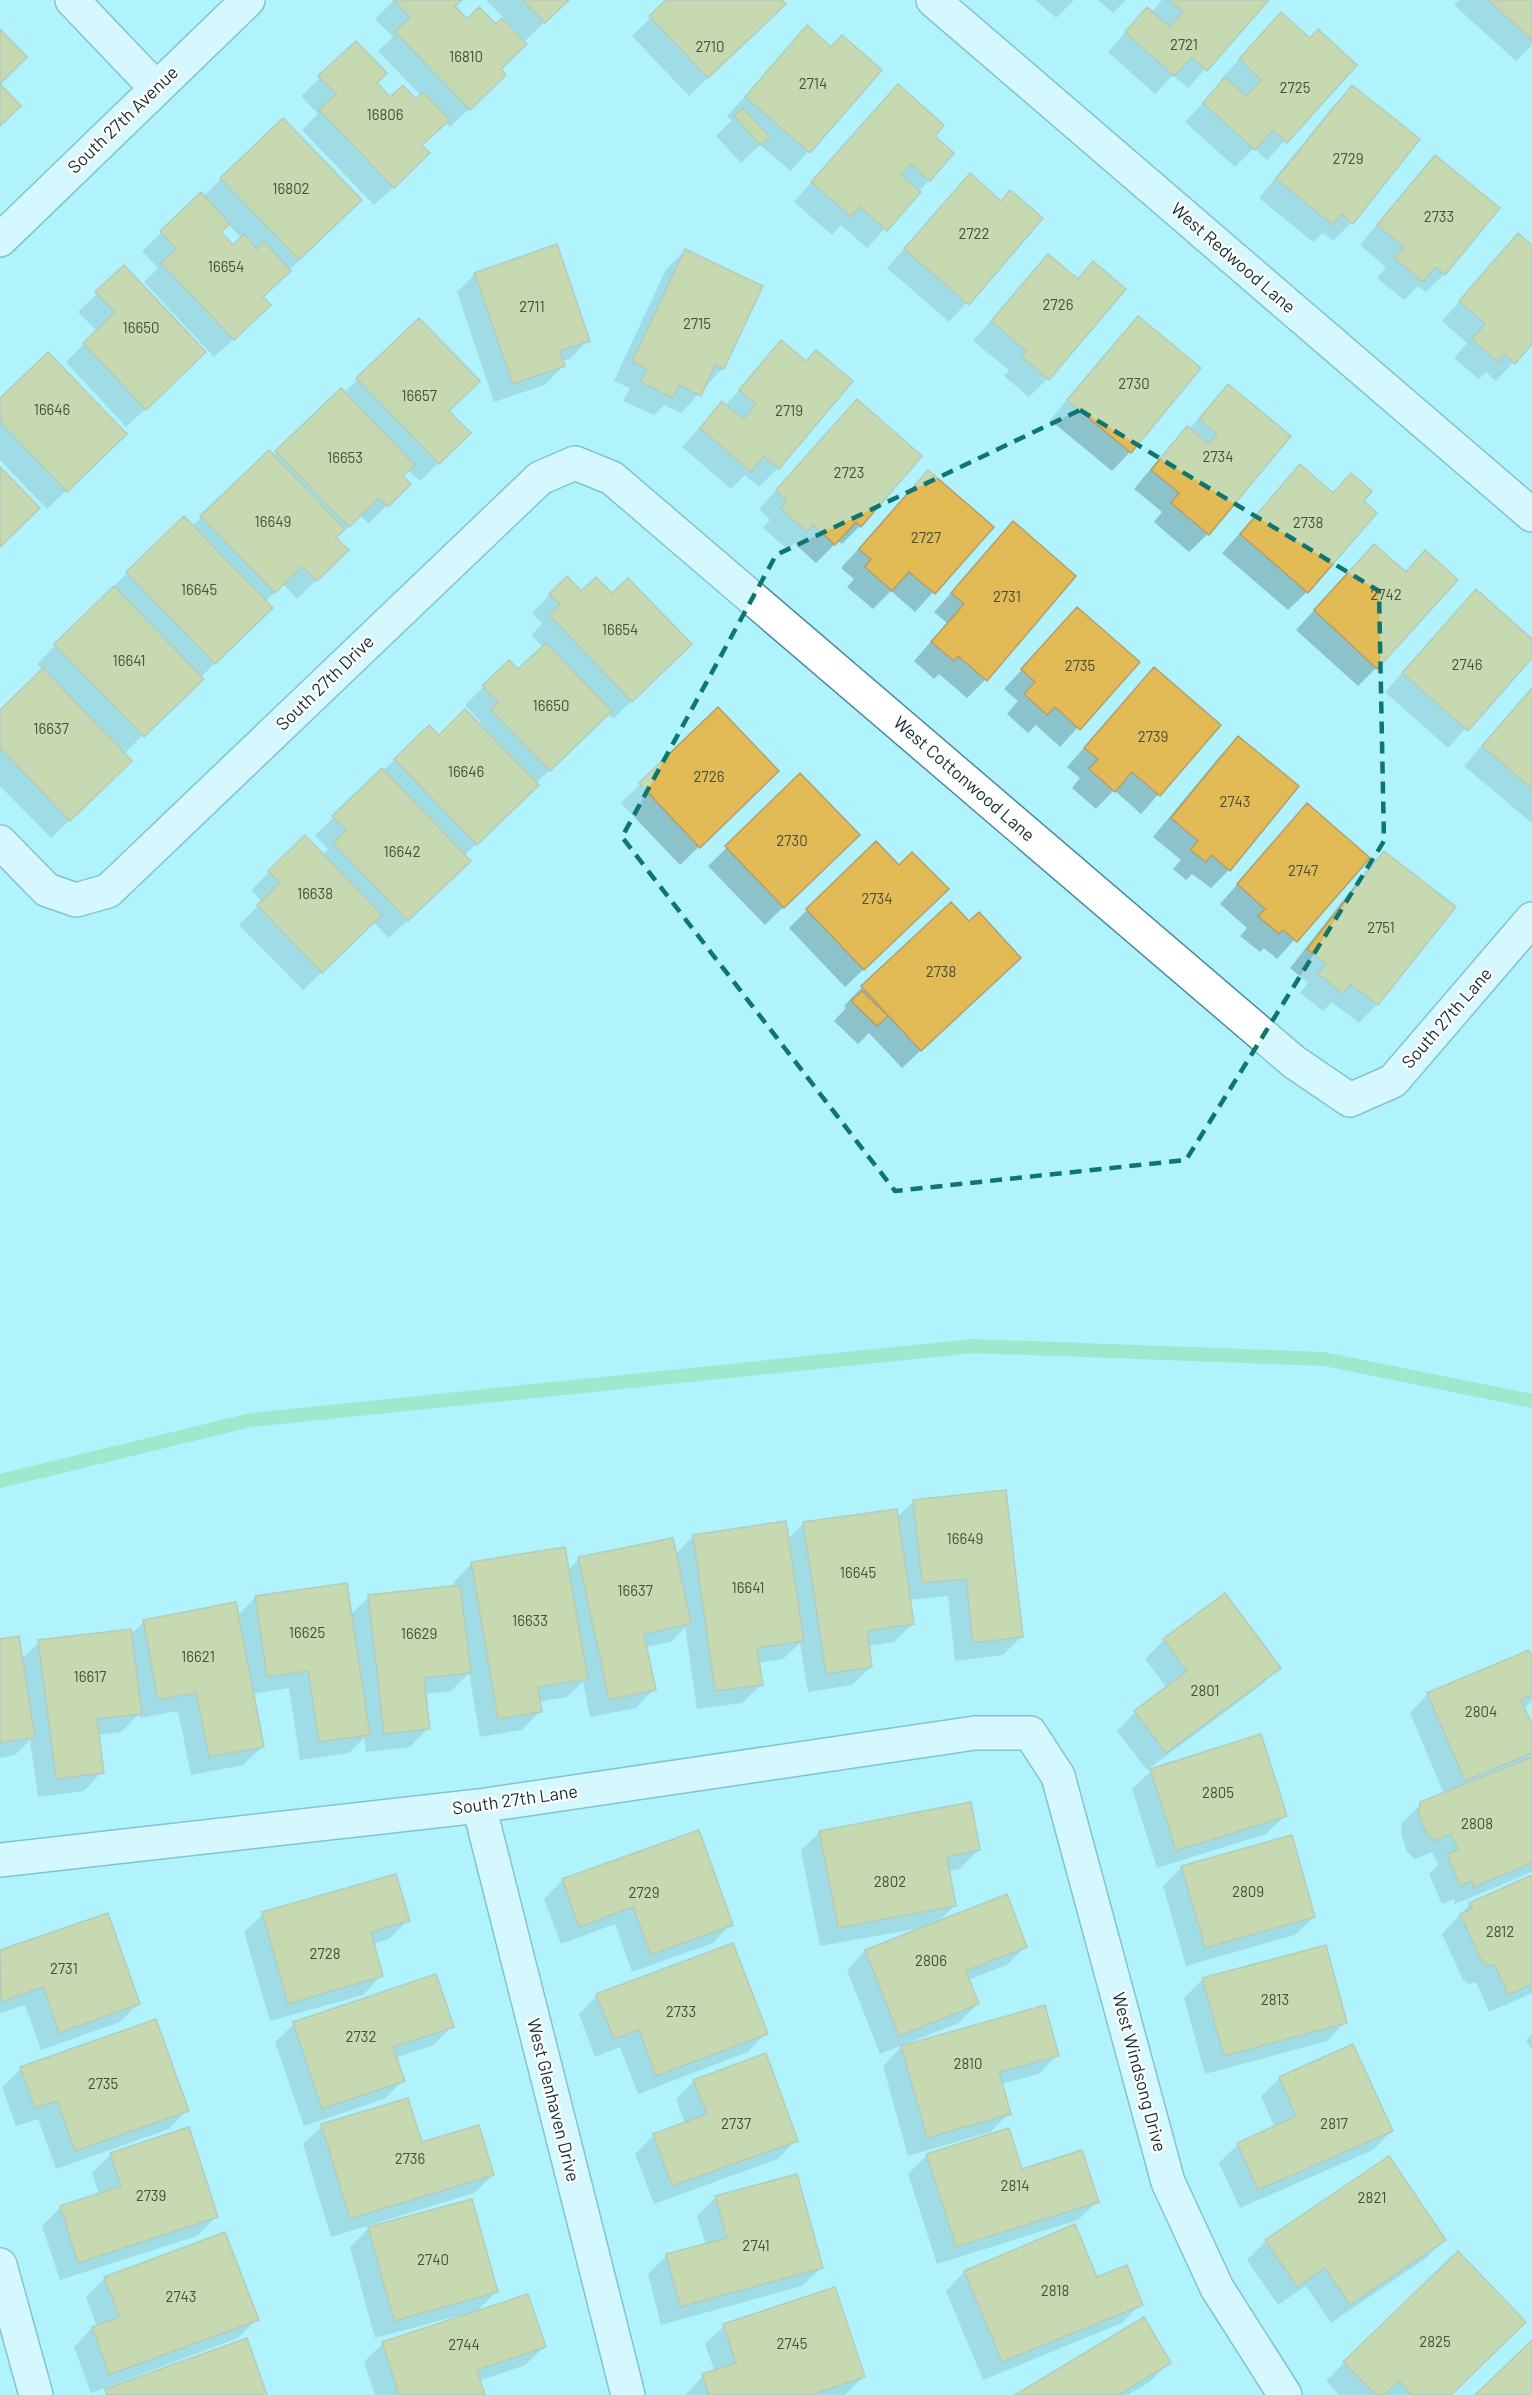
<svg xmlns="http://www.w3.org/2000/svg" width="1532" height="2395" viewBox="0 0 1532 2395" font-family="Barlow,sans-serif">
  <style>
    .shadow { fill: #0003; fill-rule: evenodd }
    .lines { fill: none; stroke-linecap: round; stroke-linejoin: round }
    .stream { stroke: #89db95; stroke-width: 14 }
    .building { fill: #e2ba56; stroke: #b29e6e; stroke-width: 1.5 }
    .street-casing { stroke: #498b95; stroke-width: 36 }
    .street { stroke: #fff; stroke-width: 33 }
    .marked { fill: none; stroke: #0f766e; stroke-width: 4.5; stroke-dasharray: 12 8; stroke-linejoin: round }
    .labels { text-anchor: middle; stroke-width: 4.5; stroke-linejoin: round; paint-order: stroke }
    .number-label { font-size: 15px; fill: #46503a }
    .street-label { font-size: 18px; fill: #122d31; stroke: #fff }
  </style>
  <rect width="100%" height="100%" fill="#b0f3fd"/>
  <!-- shadow -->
  <path class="shadow" d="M394 0H460L453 7 467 21 496 26 504 18 486 0H567L525 41 515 30 513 32 499 70 486 93 450 127 445 122 421 146 410 172 374 205 302 130 318 114 301 96 356 43 375 83 390 99 416 101 421 96 378 51 393 37 375 19Z
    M669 0H780L765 22 689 96 632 36Z
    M1035 0H1074L1056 18Z
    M1098 0H1126L1113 13Z
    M1162 0H1267L1188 88 1173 75 1155 94 1108 52 1129 28 1151 13Z
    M1459 0H1532V45L1516 61 1454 5Z
    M807 27 831 48 880 70 791 171 760 145 741 163 716 136 732 120 727 116Z
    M1263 33 1310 40 1355 65 1267 160 1254 148 1235 167 1185 122 1224 81 1221 79Z
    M898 86 933 136 929 180 867 248 841 225 832 235 794 202Z
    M1353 87 1418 139 1351 223 1333 241 1323 233 1313 242 1259 198 1334 105Z
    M1435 157 1444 274 1426 292 1418 286 1404 300 1377 278 1386 267 1360 245 1417 176Z
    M970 175 1001 202 1041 219 949 322 887 268Z
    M221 179 341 219 262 297 251 323 214 357 144 282 158 268 142 251 201 195 203 197ZM228 224 242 239 233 247 220 232Z
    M1518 235 1532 247V342L1496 381 1486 372 1479 379 1454 358 1467 343 1442 321Z
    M685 251 723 368 681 413 664 405 654 415 623 401 630 388 614 381 666 269Z
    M1048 256 1076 280 1093 263 1048 378 1029 397 1004 376 1009 370 973 341Z
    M124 267 186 371 126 427 66 362 97 331 78 312Z
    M475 274 588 340 570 359 562 361 563 366 545 385 494 402 457 292Z
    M1138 318 1130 452 1112 471 1050 420 1120 336Z
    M419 320 447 411 469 433 420 481 408 470 401 477 409 484 368 524 360 515 335 539 347 550 297 599 283 584 265 602 252 626 124 754 112 779 51 838 0 786V712L43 670 37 664 127 573 192 526 269 452 273 456 341 390 344 393Z
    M781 342 805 362 778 468 759 487 745 475 731 489 682 447 722 403 725 406Z
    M1228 386 1208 534 1189 552 1154 522 1162 512 1134 489 1169 447 1188 428 1189 429Z
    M0 400 106 452 47 509 0 460Z
    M857 401 860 526 842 544 838 541 816 563 794 543 788 550 763 528 770 520 759 509Z
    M1300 467 1331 494 1351 475 1362 501 1307 592 1288 610 1222 553Z
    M928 472 992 527 915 612 891 591 873 609 847 587 854 579 841 568Z
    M1013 523 1074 577 985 680 967 698 939 674 934 679 914 661 947 623 934 612Z
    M1425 552 1376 668 1358 686 1296 630 1356 564 1405 573Z
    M567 578 581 593 671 663 613 719 607 713 536 783 537 785 464 856 450 879 389 938 373 922 303 990 239 925 262 902 251 890 269 872 322 855 328 849 315 835 429 727 439 737 478 725 481 722 465 705 509 662 518 672 543 647 531 635 542 624 532 613Z
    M1077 609 1137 662 1060 747 1036 725 1028 733 1007 714 1018 701 1004 689Z
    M1458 610 1532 641V656L1448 748 1385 692Z
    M1154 669 1219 726 1141 814 1114 790 1096 809 1072 788 1080 778 1067 767Z
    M1532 687V823L1464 766Z
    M718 709 759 789 680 865 621 803Z
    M1238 738 1229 870 1211 888 1192 874 1186 880 1173 869 1181 860 1153 837 1220 756Z
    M800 776 839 853 765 925 708 866Z
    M1307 805 1368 858 1277 959 1264 948 1260 952 1240 936 1247 928 1220 904Z
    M1384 853 1377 1004 1359 1023 1332 1002 1323 1011 1300 993 1308 983 1290 968 1366 871Z
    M951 904 969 923 1000 976 902 1068 869 1033 858 1044 834 1021 846 1008 844 1006 862 987Z
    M928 908 845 987 789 928 807 910Z
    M914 1501 1022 1636 1003 1655 955 1661 948 1596 909 1600 913 1624 894 1642 868 1646 871 1667 852 1685 808 1692 800 1643 783 1659 758 1663 761 1685 742 1703 697 1709 685 1627 671 1642 646 1647 654 1689 636 1708 590 1717 583 1682 567 1697 539 1702 540 1711 522 1730 480 1737 469 1673 451 1691 424 1694 428 1728 410 1747 366 1752 364 1738 349 1753 300 1760 289 1688 252 1694 262 1747 243 1765 191 1775 178 1711 140 1718 139 1714 121 1732 97 1735 102 1772 84 1791 38 1797 30 1740 15 1755 0 1758V1640L21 1660 39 1642 130 1635 144 1622 237 1616 256 1597 350 1615 369 1597 454 1587V1582L472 1563 568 1570 579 1559 675 1555 693 1536 787 1540 803 1524 896 1518Z
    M1225 1595 1279 1668 1260 1686 1147 1770 1117 1731 1135 1712 1167 1688 1145 1659 1164 1640Z
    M1532 1660V1701L1524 1708 1532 1728V1872L1455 1904 1454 1899 1442 1904 1429 1874 1438 1865 1432 1852 1415 1859 1407 1852 1401 1833 1402 1823 1421 1804 1444 1794 1410 1713 1428 1694Z
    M1151 1771 1285 1816 1266 1834 1157 1868 1132 1789Z
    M820 1832 978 1850 960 1869 948 1871 955 1905 936 1924 1026 1946 1007 1965 968 1980 977 2004 959 2023 880 2054 847 1970 865 1951 927 1927 820 1946 801 1850Z
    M1182 1867 1314 1917 1295 1935 1186 1966 1163 1886Z
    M1532 1877V1993L1489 2012 1476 1982 1469 1984 1463 1980 1442 1934 1470 1904Z
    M563 1880 731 1924 713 1943 632 1972 615 1924 561 1944 544 1899Z
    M107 1914 138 2004 120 2022 41 2050 25 2005 0 2013V1951Z
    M263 1914 408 1920 389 1939 372 1944 381 1976 363 1995 270 2021 244 1932Z
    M1203 1979 1345 2022 1327 2041 1205 2074 1184 1998Z
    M597 1995 766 2033 748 2052 638 2094 620 2047 595 2057 579 2014Z
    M294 2024 452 2026 434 2045 395 2058 403 2081 384 2099 304 2126 275 2042Z
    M1532 2034V2050L1526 2040Z
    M904 2044 905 2046 1057 2055 1039 2074 1001 2084 1009 2114 990 2132 908 2156 883 2066Z
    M21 2069 187 2110 169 2129 56 2169 38 2119 16 2126 2 2087Z
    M1280 2078 1391 2131 1373 2150 1240 2208 1219 2163 1238 2144 1275 2128 1261 2096Z
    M694 2081 796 2140 778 2159 654 2204 635 2154 654 2135 685 2124 676 2099Z
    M322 2126 421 2144 493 2175 474 2193 331 2237 303 2144Z
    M111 2154 216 2217 197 2236 60 2280 42 2226 61 2207 99 2195 92 2173Z
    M927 2155 1021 2171 1097 2202 1078 2220 937 2264 908 2174Z
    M1389 2158 1445 2239 1426 2258 1331 2323 1306 2286 1278 2305 1247 2260 1266 2241Z
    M716 2197 821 2268 802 2286 661 2325 648 2274 666 2256 706 2245 697 2216Z
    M1075 2226 1096 2279 1141 2304 1122 2323 983 2380 946 2291 964 2272Z
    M369 2228 496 2292 475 2313 544 2347 525 2365 479 2381 484 2395H375L364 2362 383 2343 457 2319V2316L375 2338 350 2247Z
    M105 2278 257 2319 238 2338 91 2393 74 2347 92 2328 97 2327 86 2297Z
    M724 2326 864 2376 845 2395H685L703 2376 715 2372 705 2344Z
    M1169 2362 1151 2381 1128 2395H1018Z
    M1344 2363 1450 2395H1339L1326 2381Z"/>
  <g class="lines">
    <!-- stream -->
    <path class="stream" d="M0 1481 251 1420 973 1346 1324 1359 1532 1401"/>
  </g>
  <!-- building -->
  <path class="building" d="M393 0H462L455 6 467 19 479 7 496 24 502 18 527 44 501 69 506 75 470 110 395 32 410 17Z
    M522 0H569L545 23Z
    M666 0H782L786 4 708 78 649 16Z
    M1169 0H1269L1207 71 1192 57 1174 76 1125 32 1147 7 1170 27 1183 12Z
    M1488 0H1532V40Z
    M1281 12 1310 38 1318 29 1357 65 1287 143 1273 130 1255 150 1203 103 1225 77 1246 96 1261 80 1239 59Z
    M807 25 831 47 842 35 882 70 810 153 745 97Z
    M0 29 27 57 0 84Z
    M356 41 387 73 377 83 390 97 403 85 416 99 423 92 450 120 422 145 430 153 394 188 319 110 336 94 318 76Z
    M0 84 21 106 0 126Z
    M898 84 944 125 935 136 954 153 930 181 911 164 901 175 921 192 887 231 860 207 851 217 811 182Z
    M1352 85 1420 139 1353 224 1341 214 1333 225 1276 179Z
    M743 108 770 137 760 145 734 116Z
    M283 118 362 200 299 260 220 178Z
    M1435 155 1500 208 1445 275 1436 267 1423 282 1394 258 1404 247 1377 225Z
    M970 173 1001 201 1010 190 1043 218 969 305 904 249Z
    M201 192 230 224 221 232 233 245 244 234 257 249 264 241 291 271 263 297 271 305 234 340 161 263 176 249 160 231Z
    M1518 233 1532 245V344L1515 364 1505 354 1498 362 1472 339 1485 324 1459 301Z
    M557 244 590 341 560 351 565 366 513 384 474 273Z
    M685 249 763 286 724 369 715 365 701 396 679 385 673 398 641 382 647 369 632 362Z
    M1048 254 1078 279 1093 261 1126 289 1049 380 1021 356 1026 351 991 321Z
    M124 265 206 352 146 410 83 343 115 312 95 292Z
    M1138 316 1201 368 1131 453 1067 400Z
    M419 318 480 381 449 411 471 433 439 464 356 378Z
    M781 340 806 361 816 350 853 381 779 469 764 456 751 472 700 428 722 401 743 419 756 404 739 390Z
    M48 352 127 434 67 492 0 422V398Z
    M1228 384 1291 436 1209 535 1171 503 1179 493 1151 470 1187 426 1209 444 1217 434 1199 419Z
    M341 388 415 465 403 476 411 484 388 507 379 498 349 527 275 451Z
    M857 399 922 456 861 527 856 522 835 545 813 525 807 532 780 508 787 501 776 490Z
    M269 450 345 529 336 538 349 550 317 581 302 567 275 593 200 516Z
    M1300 464 1333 493 1351 473 1372 491 1364 501 1377 513 1308 593 1240 534Z
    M0 467 40 508 0 547Z
    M928 470 994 527 935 594 909 572 892 591 865 567 871 559 859 549Z
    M184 516 273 608 215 664 126 572Z
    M1013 521 1076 576 987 681 958 656 954 661 931 642 964 604 951 593Z
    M1374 544 1406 572 1425 550 1458 580 1377 669 1314 610Z
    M567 576 581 591 596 577 612 593 628 578 692 644 632 702 549 615 560 605 549 594Z
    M114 586 204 679 144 737 54 644Z
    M1476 589 1532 639V658L1468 731 1402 673Z
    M1077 607 1140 662 1080 730 1055 707 1047 715 1024 694 1035 682 1021 669Z
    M546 643 612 711 550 771 491 710 498 702 482 686 509 660 518 669Z
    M1154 667 1221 725 1160 796 1132 772 1115 792 1089 769 1098 759 1084 748Z
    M43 668 132 761 70 821 0 748V710Z
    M1532 688V789L1482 746Z
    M718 707 779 771 700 848 639 783Z
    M465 709 539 785 477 845 394 759 429 725 439 735Z
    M1238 736 1299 786 1230 871 1211 855 1206 862 1190 850 1198 841 1171 818Z
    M382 768 471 861 408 921 333 843 346 830 332 816Z
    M800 773 860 835 784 908 725 846Z
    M1307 803 1370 858 1297 942 1283 930 1279 934 1258 916 1265 909 1237 884Z
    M305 835 382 915 322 973 257 905 280 883 268 871Z
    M876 841 899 865 912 852 949 889 864 970 806 909Z
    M1384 851 1456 907 1378 1005 1350 984 1343 994 1318 974 1326 964 1307 949Z
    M951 902 969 921 979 912 1021 958 921 1051 861 986Z
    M862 991 888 1016 877 1026 851 1001Z
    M1006 1490 1023 1637 973 1643 966 1579 922 1583 913 1500Z
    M897 1509 914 1624 867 1631 872 1667 826 1674 803 1522Z
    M786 1521 804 1641 757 1648 763 1685 715 1691 693 1535Z
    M673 1538 691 1624 644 1634 656 1690 609 1700 578 1557Z
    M565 1547 588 1679 538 1687 542 1712 498 1719 471 1562Z
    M347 1583 370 1735 319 1742 308 1671 267 1677 255 1596Z
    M460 1585 471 1673 424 1678 430 1729 384 1734 368 1595Z
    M1225 1593 1281 1668 1166 1753 1134 1711 1187 1671 1163 1639Z
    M236 1602 264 1747 209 1757 196 1693 158 1700 143 1620Z
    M131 1629 142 1714 97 1719 104 1773 56 1779 38 1640Z
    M19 1636 35 1737 0 1743V1639Z
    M1529 1650 1532 1656V1695L1521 1700 1532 1724V1753L1465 1781 1427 1693Z
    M1261 1734 1287 1816 1176 1851 1150 1769Z
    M1532 1757V1863L1474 1887 1472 1881 1460 1886 1447 1854 1458 1850 1451 1834 1434 1841 1426 1833 1419 1814 1420 1802Z
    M971 1802 980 1850 947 1857 956 1906 838 1928 819 1831Z
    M699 1830 733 1925 651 1955 633 1907 579 1927 562 1879Z
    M1292 1835 1315 1917 1205 1948 1181 1866Z
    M396 1874 410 1921 371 1932 383 1976 288 2004 262 1912Z
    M1532 1875V1984L1508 1995 1494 1964 1488 1966 1482 1962 1460 1914 1472 1909 1469 1903Z
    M1007 1894 1027 1947 966 1971 979 2004 899 2036 865 1950Z
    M108 1913 140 2004 59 2033 43 1987 1 2002 0 1950Z
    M733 1943 768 2034 656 2076 639 2030 614 2039 596 1994Z
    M1326 1945 1347 2023 1224 2056 1202 1978Z
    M436 1974 454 2027 393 2047 405 2081 322 2109 293 2022Z
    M1045 2005 1059 2056 999 2072 1011 2114 927 2138 901 2046Z
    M156 2019 189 2111 75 2151 57 2101 35 2108 20 2067Z
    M1353 2044 1393 2131 1258 2190 1237 2143 1296 2116 1279 2077Z
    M766 2053 798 2141 672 2186 653 2134 707 2114 693 2080Z
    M408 2098 422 2142 479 2125 494 2175 350 2219 321 2124Z
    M189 2127 218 2217 78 2263 60 2206 121 2186 110 2153Z
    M1009 2128 1022 2169 1082 2150 1099 2202 956 2247 926 2154Z
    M1389 2156 1446 2240 1350 2305 1325 2268 1297 2287 1265 2240Z
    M797 2174 823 2268 680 2307 666 2254 727 2238 715 2196Z
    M472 2199 498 2292 394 2321 368 2227Z
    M1075 2224 1097 2277 1127 2265 1143 2305 1002 2362 964 2271Z
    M225 2232 259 2320 109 2375 92 2327 119 2317 104 2277Z
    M1458 2251 1526 2322 1451 2395H1412L1399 2381 1384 2395H1376L1343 2362Z
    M835 2287 865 2377 810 2395H709L702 2374 736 2363 723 2324Z
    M528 2294 546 2347 477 2370 485 2395H399L382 2342Z
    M1144 2317 1171 2363 1118 2395H1015Z
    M247 2338 267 2395H107L105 2389Z
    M1532 2340V2395H1475Z"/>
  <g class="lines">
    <!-- street casing -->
    <g class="street-casing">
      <path id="street" d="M72 0 156 88
        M933 0 1532 515
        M0 240 248 0
        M0 842 47 890 76 900 108 891 540 478 575 463 612 478 1294 1062 1350 1100 1393 1081 1532 919
        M479 1806 628 2395
        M0 1860 479 1806 975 1733H1030L1058 1776 1168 2182 1217 2288 1285 2395
        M0 2265 36 2395"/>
    </g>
    <!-- street -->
    <use href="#street" class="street"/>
  </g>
  <!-- marked area -->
  <path d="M0 0H1532V2395H0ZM1080 410 1379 591 1384 841 1186 1160 895 1191 622 837 776 555Z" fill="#b0f3fd" fill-opacity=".55" fill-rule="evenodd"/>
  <path class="marked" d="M1080 410 1379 591 1384 841 1186 1160 895 1191 622 837 776 555Z"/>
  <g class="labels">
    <!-- number labels -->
    <g class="number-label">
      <text x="1184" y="50">2721</text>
      <text x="710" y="52">2710</text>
      <text x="466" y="62">16810</text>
      <text x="813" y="89">2714</text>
      <text x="1295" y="93">2725</text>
      <text x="385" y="120">16806</text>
      <text x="1348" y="164">2729</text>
      <text x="291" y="194">16802</text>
      <text x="1439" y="222">2733</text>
      <text x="974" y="239">2722</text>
      <text x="226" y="272">16654</text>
      <text x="1058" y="310">2726</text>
      <text x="532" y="312">2711</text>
      <text x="697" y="329">2715</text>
      <text x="141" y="333">16650</text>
      <text x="1134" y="389">2730</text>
      <text x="419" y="401">16657</text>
      <text x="52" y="415">16646</text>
      <text x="789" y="416">2719</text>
      <text x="1218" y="462">2734</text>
      <text x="345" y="463">16653</text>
      <text x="849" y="478">2723</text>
      <text x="273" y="527">16649</text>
      <text x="1308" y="528">2738</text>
      <text x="926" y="543">2727</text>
      <text x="199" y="595">16645</text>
      <text x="1386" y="600">2742</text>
      <text x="1007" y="602">2731</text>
      <text x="620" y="635">16654</text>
      <text x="129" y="666">16641</text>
      <text x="1467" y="670">2746</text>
      <text x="1080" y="671">2735</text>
      <text x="551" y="711">16650</text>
      <text x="51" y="734">16637</text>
      <text x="1153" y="742">2739</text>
      <text x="466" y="777">16646</text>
      <text x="709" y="782">2726</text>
      <text x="1235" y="807">2743</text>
      <text x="792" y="846">2730</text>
      <text x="402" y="857">16642</text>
      <text x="1303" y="876">2747</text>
      <text x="315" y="899">16638</text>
      <text x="877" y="904">2734</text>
      <text x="1381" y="933">2751</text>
      <text x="941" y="977">2738</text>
      <text x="965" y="1544">16649</text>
      <text x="858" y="1578">16645</text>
      <text x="748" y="1593">16641</text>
      <text x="635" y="1596">16637</text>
      <text x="530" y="1626">16633</text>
      <text x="307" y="1638">16625</text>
      <text x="419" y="1639">16629</text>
      <text x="198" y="1662">16621</text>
      <text x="90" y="1682">16617</text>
      <text x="1205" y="1696">2801</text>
      <text x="1481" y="1717">2804</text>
      <text x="1218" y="1798">2805</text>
      <text x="1477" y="1829">2808</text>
      <text x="890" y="1887">2802</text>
      <text x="1248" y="1897">2809</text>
      <text x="644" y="1898">2729</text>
      <text x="1500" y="1937">2812</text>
      <text x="325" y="1959">2728</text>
      <text x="931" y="1966">2806</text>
      <text x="64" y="1974">2731</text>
      <text x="1275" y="2005">2813</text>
      <text x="681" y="2017">2733</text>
      <text x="361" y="2042">2732</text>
      <text x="968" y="2069">2810</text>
      <text x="103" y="2089">2735</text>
      <text x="736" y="2129">2737</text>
      <text x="1334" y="2129">2817</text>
      <text x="410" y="2164">2736</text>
      <text x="1015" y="2191">2814</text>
      <text x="151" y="2201">2739</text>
      <text x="1372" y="2203">2821</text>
      <text x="756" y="2251">2741</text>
      <text x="433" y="2265">2740</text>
      <text x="1055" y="2296">2818</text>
      <text x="181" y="2302">2743</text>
      <text x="1435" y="2347">2825</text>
      <text x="792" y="2349">2745</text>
      <text x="464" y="2350">2744</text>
    </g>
    <!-- street labels -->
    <g class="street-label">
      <text transform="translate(123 120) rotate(-44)" y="6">South 27th Avenue</text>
      <text transform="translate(1233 258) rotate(41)" y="6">West Redwood Lane</text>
      <text transform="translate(325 683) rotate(-44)" y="6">South 27th Drive</text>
      <text transform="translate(964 779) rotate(41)" y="6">West Cottonwood Lane</text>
      <text transform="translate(1447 1018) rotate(-49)" y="6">South 27th Lane</text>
      <text transform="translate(515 1800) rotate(-8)" y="6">South 27th Lane</text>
      <text transform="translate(1139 2072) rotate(75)" y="6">West Windsong Drive</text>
      <text transform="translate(553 2100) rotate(76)" y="6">West Glenhaven Drive</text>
    </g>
  </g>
</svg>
